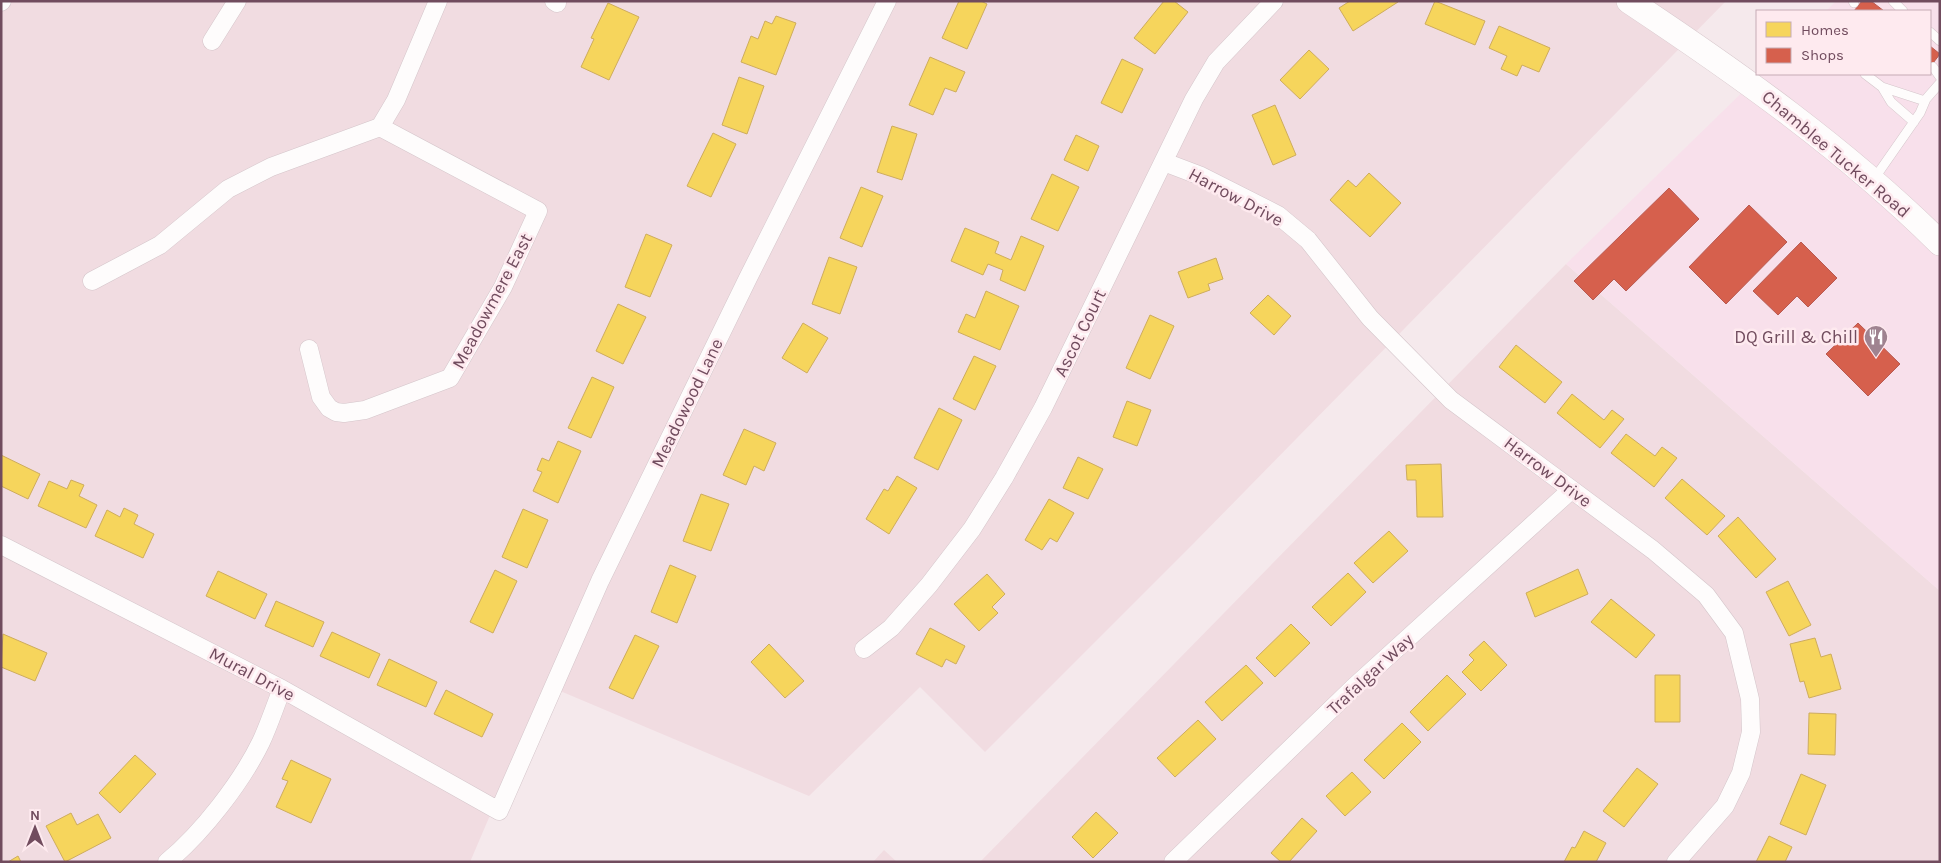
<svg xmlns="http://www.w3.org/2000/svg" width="1941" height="863" viewBox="0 0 1941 863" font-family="Karla,sans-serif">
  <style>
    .residential { fill: #f1dce1 }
    .commercial { fill: #f8e0eb }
    .homes { fill: #f6d55c; stroke: #ceac5d }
    .shops { fill: #d6604d; stroke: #b85a52 }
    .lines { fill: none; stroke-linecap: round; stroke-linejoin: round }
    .service-casing { stroke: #d4c5ca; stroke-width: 10 }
    .minor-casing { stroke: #d4c5ca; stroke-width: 19 }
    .secondary-casing { stroke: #d6c6cb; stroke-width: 26 }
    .service { stroke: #fefcfc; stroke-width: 9 }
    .minor { stroke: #fefcfc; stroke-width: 18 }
    .secondary { stroke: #fefcfc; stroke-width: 25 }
    .labels { text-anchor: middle; stroke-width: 5; stroke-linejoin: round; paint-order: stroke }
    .street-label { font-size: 18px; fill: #714c5e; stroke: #feeaef }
    .poi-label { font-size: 18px; fill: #714c5e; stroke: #feeaef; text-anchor: end }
  </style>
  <rect width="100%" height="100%" fill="#f5e9ec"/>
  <!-- residential -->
  <path class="residential" d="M1 1H1726L1194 543 985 752 920 687 809 796 546 685 470 862H1Z
    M1566 264 1940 591V862H980Z
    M884 850 897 862H873Z"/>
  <!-- commercial -->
  <path class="commercial" d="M1836 1H1940V591L1566 264 1761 74H1930V11H1826Z"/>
  <!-- homes -->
  <path class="homes" d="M959 1H981L987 4 967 49 942 38Z
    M1164 1H1174L1188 12 1155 54 1134 38Z
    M1350 1H1397L1398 2 1353 31 1339 8Z
    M1435 1 1485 21 1475 45 1425 24Z
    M608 3 639 17 609 80 581 67 594 39 591 38Z
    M776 16 796 23 776 75 741 62 751 36 758 39 765 21 772 24Z
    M1499 26 1550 48 1539 72 1522 65 1517 76 1501 69 1507 56 1489 48Z
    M1309 50 1329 69 1300 99 1280 80Z
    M930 57 965 72 956 92 945 88 933 115 909 105Z
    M1122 59 1143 69 1122 113 1101 103Z
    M739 77 764 86 747 134 722 125Z
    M1275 105 1296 155 1273 165 1252 115Z
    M892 126 917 134 902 180 877 172Z
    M713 133 736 144 711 197 687 186Z
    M1076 135 1099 146 1088 171 1064 160Z
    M1369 173 1401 203 1370 237 1330 200 1348 180 1356 187Z
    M1052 174 1079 187 1058 231 1031 219Z
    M861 187 883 196 862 247 840 238Z
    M965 228 999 242 995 253 1011 260 1021 236 1044 246 1025 291 1000 280 1003 270 988 264 983 275 951 261Z
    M646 234 672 245 650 297 625 287Z
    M829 257 857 267 840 314 812 304Z
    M1216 258 1223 279 1208 284 1210 290 1188 298 1178 272Z
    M986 291 1019 306 1000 350 958 332 966 314 975 318Z
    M1268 295 1291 316 1274 335 1250 313Z
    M618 304 646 317 623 364 596 351Z
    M1150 315 1174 326 1150 379 1126 368Z
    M803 323 828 338 807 373 782 358Z
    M1516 345 1562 382 1545 403 1499 367Z
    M974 356 996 366 975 410 953 399Z
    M592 377 614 387 591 438 568 428Z
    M1572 394 1604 420 1612 410 1624 419 1600 448 1557 413Z
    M1127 401 1151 410 1137 446 1113 437Z
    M939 408 962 420 938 470 914 458Z
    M744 429 776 443 764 471 754 466 746 485 723 475Z
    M1626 434 1655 456 1662 447 1677 458 1654 487 1611 453Z
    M558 441 581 451 558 503 533 491 542 472 537 470 542 458 549 461Z
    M1 455 40 474 28 499 1 486Z
    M1078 457 1103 469 1088 499 1063 488Z
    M1441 464 1443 517H1417L1416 480H1407L1406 465Z
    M897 476 917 488 889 534 866 519 884 489 888 491Z
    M1682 479 1725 516 1707 535 1665 498Z
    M71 480 84 485 79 496 97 505 86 528 38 506 49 481 67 489Z
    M701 494 729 504 711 551 683 541Z
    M1049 499 1074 513 1057 542 1050 538 1042 550 1025 540Z
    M124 508 138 515 134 524 154 534 143 558 95 536 107 510 120 517Z
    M523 509 548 520 527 568 502 557Z
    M1738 517 1776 559 1756 578 1718 536Z
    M1389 531 1408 551 1373 583 1354 563Z
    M670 565 696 576 677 623 651 612Z
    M1578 569 1588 594 1535 617 1526 593Z
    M495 570 517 581 493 633 470 622Z
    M218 571 267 594 255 619 206 596Z
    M1348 573 1366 592 1331 626 1312 607Z
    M987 574 1005 594 992 607 998 613 979 631 954 604Z
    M1788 581 1811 625 1789 636 1766 592Z
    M1611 599 1655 635 1636 658 1591 622Z
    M276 601 324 622 313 647 265 626Z
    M1291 624 1310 643 1275 677 1256 658Z
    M930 628 965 646 956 664 946 659 942 667 916 654Z
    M332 632 380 654 369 678 320 656Z
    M3 634 47 653 35 681 1 667Z
    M635 635 659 646 633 699 609 688Z
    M1815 638 1821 657 1831 654 1841 689 1809 698 1804 681 1800 682 1790 644Z
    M1484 641 1507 665 1481 691 1462 672 1474 660 1469 655Z
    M769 644 804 681 785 698 751 662Z
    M389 659 437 682 426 707 377 685Z
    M1246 665 1263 683 1222 721 1205 702Z
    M1447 675 1466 694 1428 731 1410 712Z
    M1655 675H1680V722H1655Z
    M446 690 493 714 482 737 434 714Z
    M1809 713 1836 714 1835 755 1808 754Z
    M1198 720 1216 739 1175 777 1157 758Z
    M1402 723 1421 742 1384 779 1364 760Z
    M135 755 156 774 120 813 99 793Z
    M291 760 331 779 311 823 276 807 288 781 282 779Z
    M1637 768 1658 784 1624 827 1603 811Z
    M1352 772 1371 792 1345 816 1326 796Z
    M1801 774 1826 785 1806 835 1780 824Z
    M1096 812 1118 833 1093 858 1072 837Z
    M71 813 77 825 98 814 111 838 65 862 46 826Z
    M1302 818 1317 831 1289 862H1281L1271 853Z
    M1584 831 1606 843 1596 862H1564L1572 847 1575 848Z
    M1769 836 1792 847 1785 862H1756Z
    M18 856 21 862H8Z"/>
  <!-- shops -->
  <path class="shops" d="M1862 1H1871L1884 11H1854Z
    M1930 46 1940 54 1930 67Z
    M1669 188 1699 219 1626 291 1614 279 1593 300 1574 281Z
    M1749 205 1787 242 1726 304 1689 267Z
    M1801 242 1837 278 1808 307 1797 296 1778 315 1753 291Z
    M1858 323 1900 364 1868 396 1826 354Z"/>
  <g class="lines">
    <!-- service casing -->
    <g class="service-casing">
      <path id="service" d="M1853 1 1854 3
        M1893 1 1903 11
        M1930 32 1940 41
        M1933 67 1940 77
        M1865 74 1882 87 1925 101
        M1882 87 1891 102 1914 122
        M1874 179 1920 113 1926 99 1940 83"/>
    </g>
    <!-- minor casing -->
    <g class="minor-casing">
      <path id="minor" d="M554 1 557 3
        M1 2 2 1
        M212 41 237 1
        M380 127 396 100 438 1
        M1164 162 1201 176 1278 215 1308 240 1370 318 1451 400 1653 550 1706 595 1734 633 1750 699 1751 732 1741 773 1725 806 1676 862
        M92 281 160 245 228 189 271 167 380 127
        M309 349 321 397 329 408 336 412 344 413 365 410 450 378 503 287 538 211 380 127
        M1 545 282 689 499 811 600 581 748 278 887 1
        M864 649 891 628 929 585 972 529 1004 478 1043 408 1194 99 1216 62 1274 1
        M167 862C202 833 241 783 261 742 269 725 275 706 282 689
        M1173 862 1353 688 1571 490"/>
    </g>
    <!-- secondary casing -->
    <g class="secondary-casing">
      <path id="secondary" d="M1629 1C1739 74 1846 150 1940 243"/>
    </g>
    <!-- service -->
    <use href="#service" class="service"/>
    <!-- minor -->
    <use href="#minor" class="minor"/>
    <!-- secondary -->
    <use href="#secondary" class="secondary"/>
  </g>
  <!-- icons -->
  <defs>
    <g id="restaurant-pin" transform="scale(1.25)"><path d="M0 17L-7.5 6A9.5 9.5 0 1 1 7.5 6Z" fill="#9f8390" stroke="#feeaef"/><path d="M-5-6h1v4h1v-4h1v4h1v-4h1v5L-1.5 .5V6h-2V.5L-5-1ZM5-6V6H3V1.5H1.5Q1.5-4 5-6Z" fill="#fff"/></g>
  </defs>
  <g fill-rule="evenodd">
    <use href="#restaurant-pin" x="1876" y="337"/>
  </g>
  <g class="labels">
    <!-- street labels -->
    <g class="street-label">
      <text transform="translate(1836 154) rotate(40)" y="6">Chamblee Tucker Road</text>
      <text transform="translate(1236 197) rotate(28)" y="6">Harrow Drive</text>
      <text transform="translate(492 301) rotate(-62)" y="6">Meadowmere East</text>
      <text transform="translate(1080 333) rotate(-64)" y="6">Ascot Court</text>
      <text transform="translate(687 403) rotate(-64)" y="6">Meadowood Lane</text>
      <text transform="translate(1548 472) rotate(37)" y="6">Harrow Drive</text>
      <text transform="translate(252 674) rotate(28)" y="6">Mural Drive</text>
      <text transform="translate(1370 674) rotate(-43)" y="6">Trafalgar Way</text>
    </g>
    <!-- poi labels -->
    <g class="poi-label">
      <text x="1858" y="343">DQ Grill &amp; Chill</text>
    </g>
  </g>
  <!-- border -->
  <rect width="1941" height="863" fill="none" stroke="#714c5e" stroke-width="5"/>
  <!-- legend -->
  <rect x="1756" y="10" width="175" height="65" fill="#feeaef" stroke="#c6abb5"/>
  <rect x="1766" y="22" width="25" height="15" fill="#f6d55c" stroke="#c6abb5"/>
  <text x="1801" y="35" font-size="15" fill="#714c5e">Homes</text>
  <rect x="1766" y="48" width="25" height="15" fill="#d6604d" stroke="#c6abb5"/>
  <text x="1801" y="60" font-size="15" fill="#714c5e">Shops</text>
  <!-- north arrow -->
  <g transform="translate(35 828)" stroke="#feeaef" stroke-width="4" paint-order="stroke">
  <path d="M0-4L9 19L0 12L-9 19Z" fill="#714c5e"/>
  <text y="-8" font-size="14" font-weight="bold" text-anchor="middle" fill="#714c5e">N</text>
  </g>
</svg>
